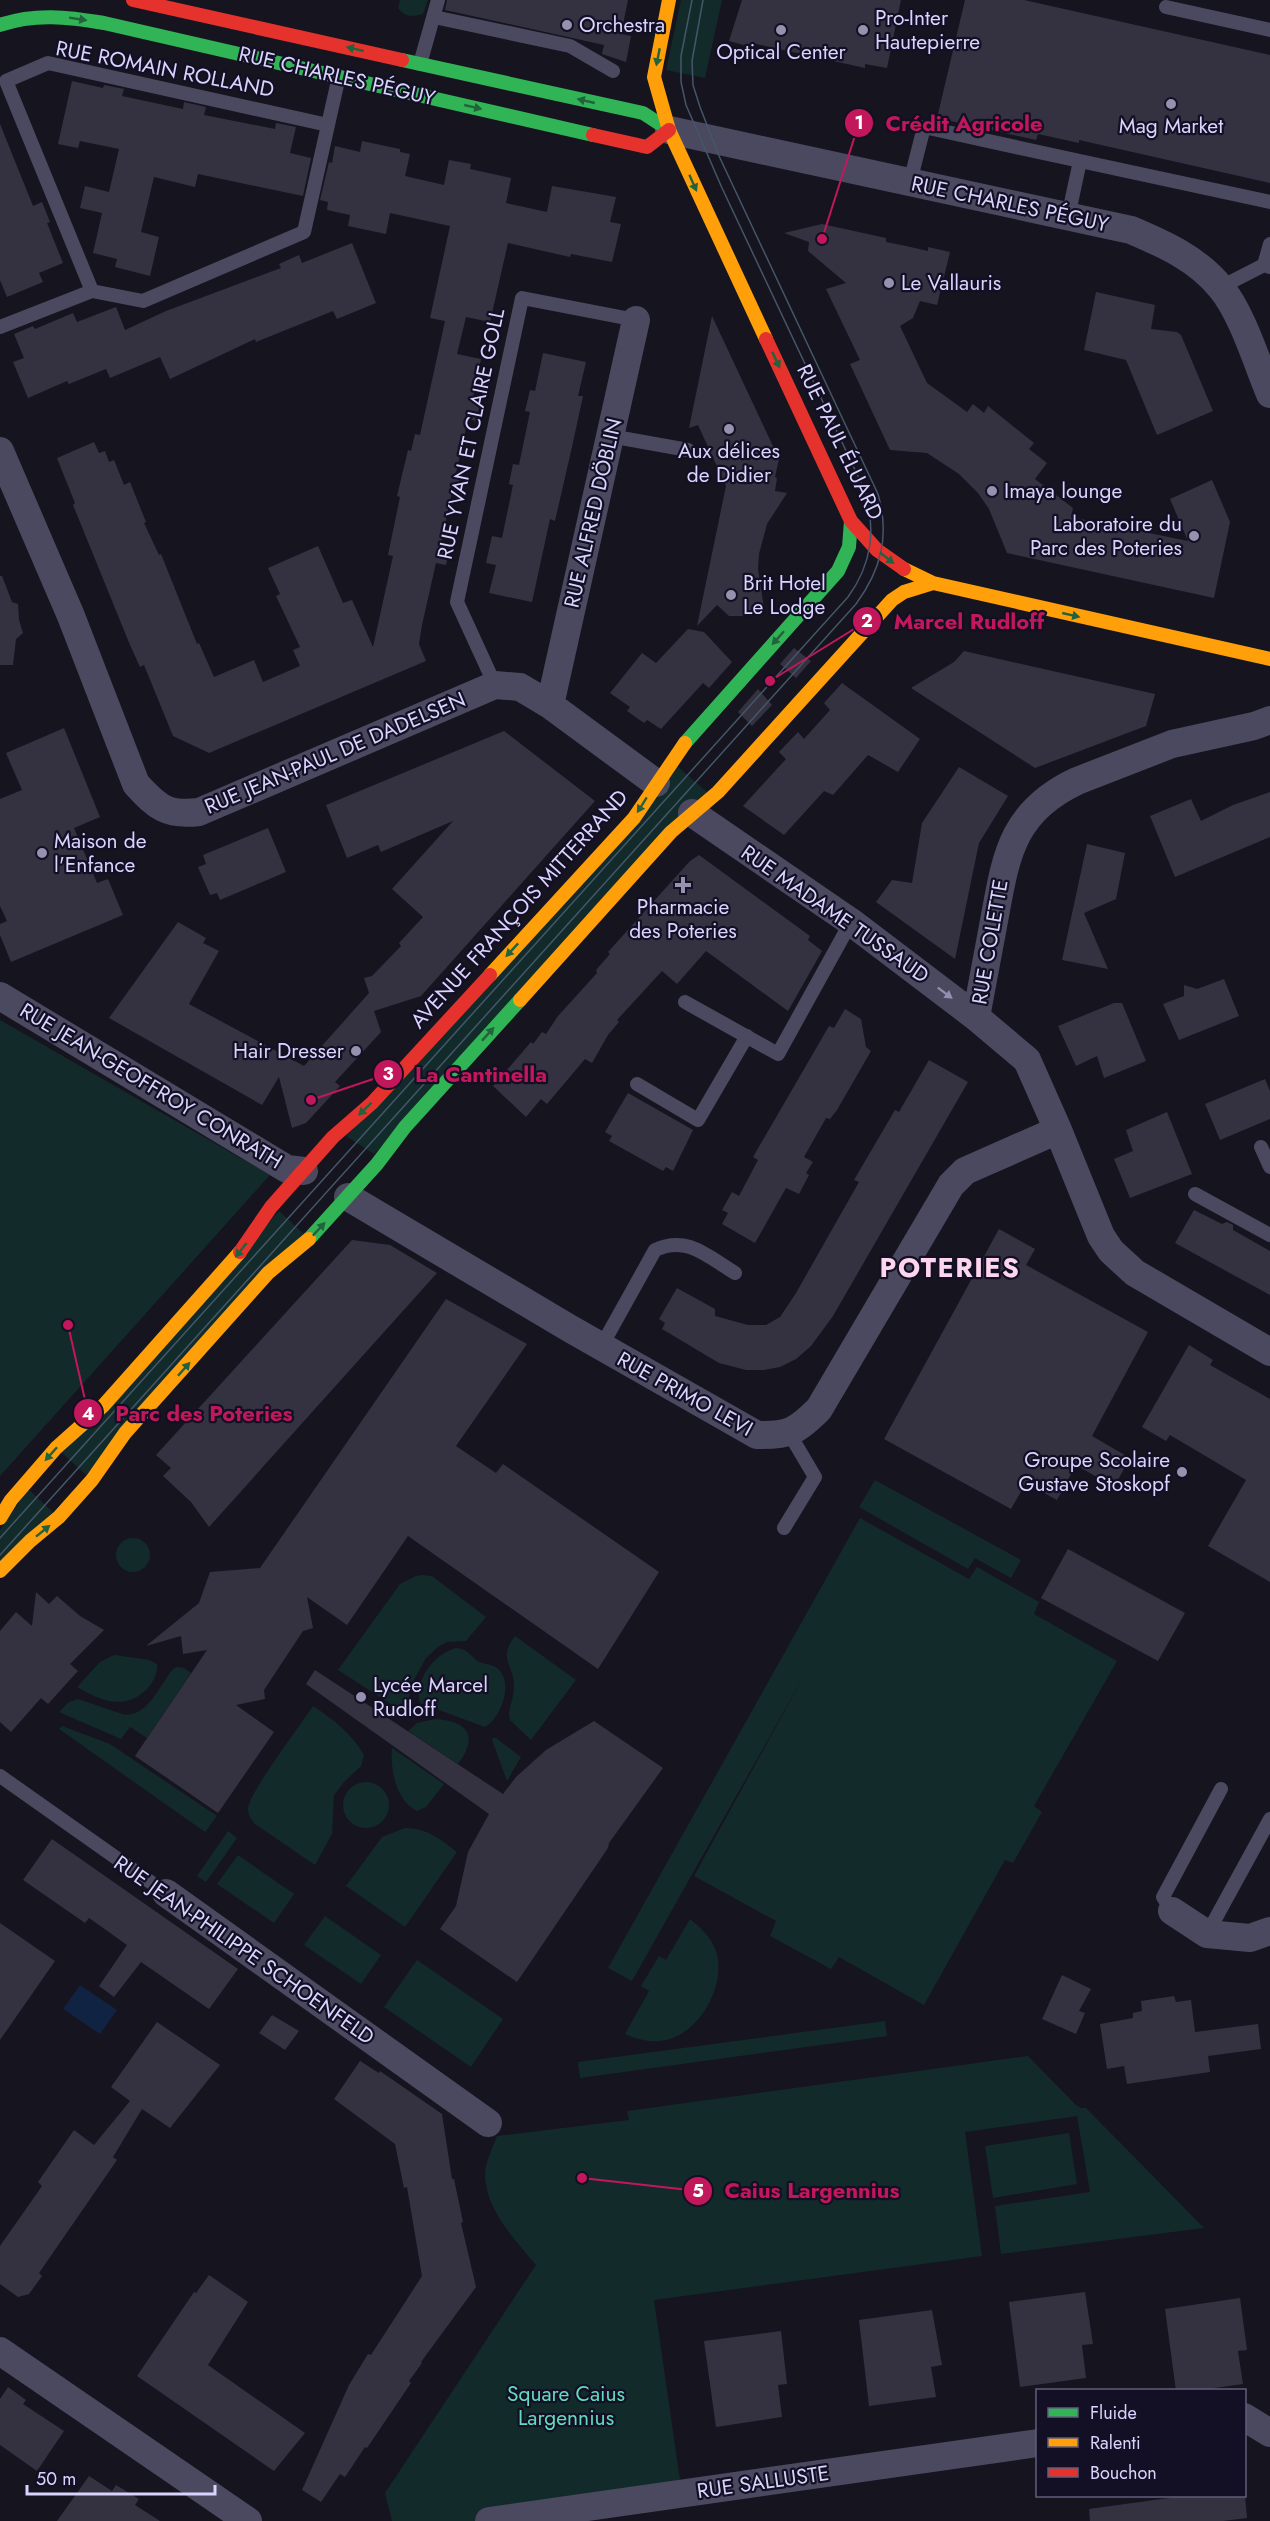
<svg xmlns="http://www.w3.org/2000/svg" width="1270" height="2521" viewBox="0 0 1270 2521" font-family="Jost,sans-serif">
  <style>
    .green { fill: #132a2b }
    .water { fill: #112343 }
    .building { fill: #343241 }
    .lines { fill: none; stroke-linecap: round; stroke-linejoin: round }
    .lane { stroke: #4b4960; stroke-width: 14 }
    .street { stroke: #4b4960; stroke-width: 28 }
    .fast { stroke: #30b455; stroke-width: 14 }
    .slow { stroke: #ff9f0a; stroke-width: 14 }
    .jam { stroke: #e5322d; stroke-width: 14 }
    .tram { stroke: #445768; stroke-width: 1.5 }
    .oneway { fill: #22623c }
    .oneway2 { fill: #928eae }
    .poi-dot { fill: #9591af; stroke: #130f24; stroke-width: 2 }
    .labels { text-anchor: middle; stroke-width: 4.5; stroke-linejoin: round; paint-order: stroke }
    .poi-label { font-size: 21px; fill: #d9d4fd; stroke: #130f24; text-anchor: start }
    .street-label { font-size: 21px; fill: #d9d4fd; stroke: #130f24 }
    .park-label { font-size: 21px; fill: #62dbc0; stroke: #130f24 }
    .district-label { font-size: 27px; font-weight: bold; letter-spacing: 1.5px; fill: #fdd6ee; stroke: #130f24 }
    .leader { fill: none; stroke: #c2185b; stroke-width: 2 }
    .callout-dot { fill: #c2185b; stroke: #130f24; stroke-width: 2 }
    .mark-label { font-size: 18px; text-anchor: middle; font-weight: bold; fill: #fff }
    .callout-label { font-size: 22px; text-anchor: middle; font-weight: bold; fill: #c2185b; stroke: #130f24; stroke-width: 4.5; stroke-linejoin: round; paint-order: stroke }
  </style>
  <rect width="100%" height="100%" fill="#16141f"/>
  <!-- green -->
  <path class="green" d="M400 0H428L423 14C412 17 405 17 398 8Z
    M681 0H722L705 78 666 70Z
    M675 764 708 793 374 1154 346 1136Z
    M0 1020 270 1175 0 1476Z
    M279 1211 304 1234 86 1475 62 1453Z
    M875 1480 1021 1560 1011 1578 975 1558 968 1569 859 1507Z
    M28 1489 53 1512 0 1562V1530Z
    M860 1518 969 1579 977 1567 1039 1602 1034 1614 1117 1661 1034 1806 1042 1812 1013 1863 1005 1860 924 2005 839 1957 831 1969 770 1936 776 1921 694 1876 810 1665 632 1981 608 1968Z
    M116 1555a17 17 0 1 1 34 0a17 17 0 1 1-34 0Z
    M423 1575 432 1576 486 1617 466 1641 447 1642 439 1646 426 1658 410 1687 408 1715 338 1670 400 1584 416 1576Z
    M515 1636 576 1680 531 1740 510 1720 509 1716C509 1706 514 1697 514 1687 514 1663 497 1660 515 1636Z
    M456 1648C467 1649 468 1653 476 1660 482 1665 492 1663 498 1669 514 1682 501 1719 485 1727L420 1703C413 1681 435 1653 456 1648Z
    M114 1655 149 1660 157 1664C158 1673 153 1683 147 1689 124 1711 101 1701 77 1687L100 1662Z
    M177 1667 184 1668 191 1673 147 1738 130 1727 121 1739 59 1712 69 1702 78 1699 122 1714C147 1719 159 1686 173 1669Z
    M313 1706C333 1719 352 1734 364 1755L361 1766 344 1782 334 1795 332 1834 315 1865 255 1824C251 1820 248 1815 248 1808 250 1792 301 1724 313 1706Z
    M435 1719C468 1721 479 1736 458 1764L408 1731 417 1723Z
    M62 1726 110 1744 217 1816 205 1832 59 1729Z
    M493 1738H496L521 1757 507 1781 492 1740Z
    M392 1748 444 1784 426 1807 417 1811C396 1801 390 1769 392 1748Z
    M343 1805a23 23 0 1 1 46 0a23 23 0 1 1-46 0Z
    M405 1828C427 1828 440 1839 457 1852L405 1927 346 1886 382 1837Z
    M228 1831 237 1838 206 1882 197 1876Z
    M238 1855 294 1894 274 1923 217 1884Z
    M325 1916 381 1955 361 1984 304 1945Z
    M690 1919C701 1928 711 1937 716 1951 727 1984 700 2033 666 2040 651 2043 639 2040 625 2034L649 1991 641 1986 659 1956 666 1960Z
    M417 1960 503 2019 471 2067 384 2007Z
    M885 2021 887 2036 580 2078 578 2062Z
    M1028 2056 1076 2105 1081 2108H1086L1204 2228 1001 2254 995 2206 1090 2192 1077 2116 965 2132 982 2256 654 2300 682 2494 489 2521H392L385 2493 536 2265C515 2240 484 2208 485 2172 486 2161 493 2147 497 2136L629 2120 627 2111Z
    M1069 2133 1077 2184 993 2198 985 2146Z"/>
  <!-- water -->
  <path class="water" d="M80 1985 117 2010 100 2034 63 2009Z"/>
  <!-- building -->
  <path class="building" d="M447 0H628L621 34 631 36 626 62 602 54 604 45 445 10Z
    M742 0H901L887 68 865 64V68L752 43 751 47 729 41Z
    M965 0H1024L1270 55V183L1079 140V143L1038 134 1036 140 937 118Z
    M72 81 103 88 104 85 124 89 122 96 183 109 184 102 206 107 204 115 275 129 276 123 296 127 290 153 311 158 303 196 198 174 195 187 154 177 141 232 159 237 150 276 115 267 117 259 93 253 102 213 80 208 85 186 109 192 119 149 80 141 78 148 58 144Z
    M0 124 33 206 42 202 50 222 47 223 63 263 39 273 43 282 7 297 0 280Z
    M362 141 400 149V152L410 154 405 176 444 185 449 160 471 164 470 169 511 178 506 203 547 212 552 186 616 197 610 222 621 224 612 262 571 254 570 257 508 243 490 322 466 317 457 354 481 359 473 398 481 400 476 421 468 419 456 473 461 474 457 493 452 492 441 543 451 544 448 555 446 565 436 563 422 625 419 644 426 661 209 753 173 736 144 665 140 667 130 645 73 505 75 503 57 458 94 442 99 453 105 451 109 462 114 460 124 485 130 482 146 522 144 523 159 555 161 554 197 644 199 643 214 677 254 660 263 682 300 666 293 650 300 647 276 596 280 594 268 568 318 546 343 603 352 600 373 647 393 556 388 555 400 497 397 496 408 450 411 451 415 434 420 435 445 321 430 318 450 226 390 213 386 234 348 226 350 215 327 210 328 202 320 200 329 162 332 163 335 146 360 152Z
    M822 224 886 238V242L906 246 928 251V247L950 252 937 305 920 301 913 318 900 326 927 383 967 412 973 404 984 413 988 406 1034 443 1029 449 1047 463 1035 479 1073 508 1071 517 1188 541 1170 499 1212 480 1230 522 1214 598 1007 553 989 509 978 493 959 474 927 453 890 450 850 364 860 360 826 289 846 283 808 251 809 242 784 233Z
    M352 243 376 303 337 319 333 311 256 342 255 339 170 379 160 357 110 378 106 369 69 384 67 381 28 398 13 362 24 358 14 334 33 326 35 329 73 313 77 322 116 307 125 330 166 311 281 268 279 264 299 255 302 263Z
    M1096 292 1155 305 1151 329 1177 332 1181 335 1213 411 1157 435 1126 360 1084 350Z
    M712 316 779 459 775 477 777 478 775 491 787 493 767 524 759 554 758 569 764 608 752 605 750 616H729L717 605 697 626 726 486 698 425 689 428Z
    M543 353 586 362 578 396H583L572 447 555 521 550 519 532 602 489 593 496 565 486 563 492 536 502 538 513 485 509 484 513 464 519 465 530 412 525 411 530 390 535 391Z
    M0 576H2L12 602 18 604 19 620 23 633 16 639 13 665H0Z
    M688 629 704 632 732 662 709 688 703 683 661 729 647 720 644 723 627 711 630 707 610 693 642 653 656 663Z
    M794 648 811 661 796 678 780 664Z
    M964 651 1155 694 1146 726 1035 768 911 688 954 662Z
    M842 683 920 739 898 772 868 755 833 795 824 791 784 835 743 806 786 759 779 752 798 732 804 739 830 710 824 703Z
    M758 689 772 705 752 726 738 712Z
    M64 728 100 817 74 828 97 883 108 879 123 915 11 962 0 935V924L7 921 0 906V799L22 790 6 753Z
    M504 731 595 801 421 996 374 1011 381 1032 335 1082 340 1086 306 1123 292 1128 279 1077 262 1105 109 1018 178 922 206 938 203 943 219 951 189 1004 304 1066 369 993 364 978 372 976 401 946 399 943 423 917 392 889 453 821 381 852 378 845 347 858 326 805Z
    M959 767 1008 796 979 843 955 959 876 902 892 880 912 883 922 823Z
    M1270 792V837L1175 877 1150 816 1191 799 1201 821 1233 805Z
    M268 828 286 872 220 900 217 893 210 895 198 867 206 864 203 855Z
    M1087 844 1125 853 1116 899 1084 913 1108 969 1062 960Z
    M699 855 810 936 808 940 822 951 788 1011 706 951 677 984 662 971 617 1020 619 1022 608 1035 592 1063 585 1059 547 1104 541 1099 526 1117 493 1086 531 1042 533 1044 542 1032 546 1034 558 1016 597 973 596 970 610 954 608 952 690 861Z
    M1224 979 1239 1016 1179 1040 1163 1004 1184 996V985L1197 989Z
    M1114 1003H1122L1146 1061 1104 1078 1097 1056 1076 1066 1058 1026Z
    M845 1009 861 1019 866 1047 871 1051 837 1110 830 1119 826 1118 804 1157 813 1162 806 1173 809 1175 799 1194 786 1188 755 1243 722 1224 728 1213 722 1210 732 1192 739 1196 758 1160 753 1157 829 1026 834 1028Z
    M929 1060 968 1082 833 1316 811 1346 796 1359 780 1367 764 1370H746L719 1363 662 1329 665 1323 659 1319 677 1288 715 1309V1316L748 1325H766L780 1317 796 1293 859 1182 854 1180 895 1110 899 1112Z
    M1265 1079 1270 1091V1119L1220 1140 1205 1104Z
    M628 1093 693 1130 673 1171 666 1167 663 1171 609 1141 612 1136 605 1132Z
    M1167 1112 1192 1174 1130 1198 1114 1159 1133 1151 1126 1130Z
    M1194 1210 1222 1224 1227 1222 1233 1225V1230L1270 1251V1295L1175 1243Z
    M999 1229 1035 1249 1026 1265 1148 1332 1092 1436 1130 1458 1114 1487 1076 1465 1057 1500 1026 1483 1011 1509 884 1439Z
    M352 1240 390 1245 437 1273 209 1527 191 1502 163 1476 171 1468 156 1455Z
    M446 1299 527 1344 456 1446 496 1473 503 1464 659 1572 598 1669 408 1536 347 1625 307 1597 313 1628 303 1631 264 1690 265 1699 236 1705 274 1732 218 1813 135 1756 207 1650 183 1654 181 1636 146 1646 199 1603 210 1572 260 1568Z
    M1189 1345 1213 1360 1210 1365 1270 1399V1582L1208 1546 1246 1480 1170 1435 1166 1441 1142 1427Z
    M1068 1549 1185 1613 1158 1661 1041 1598Z
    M36 1592 49 1604 57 1596 80 1616 104 1630 70 1664 78 1671 48 1704 41 1698 11 1732 0 1722V1631L16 1612 32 1626Z
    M315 1670 503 1794 516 1777 546 1750 594 1721 663 1768 609 1843 608 1848 517 1982 440 1929 456 1906 468 1852 489 1814 306 1684Z
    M52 1839 238 1969 209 2009 141 1962 114 1997 99 1986 127 1945 89 1918 85 1923 23 1880Z
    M0 1923 55 1961 0 2040Z
    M1062 1975 1091 1989 1079 2011 1085 2013 1076 2034 1042 2019Z
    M1174 1996 1176 2002 1191 2000 1195 2032 1258 2024 1261 2049 1208 2056 1210 2072 1127 2084 1124 2066 1107 2069 1100 2024 1133 2018V2013L1142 2011 1141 2001Z
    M272 2015 299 2031 285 2050 259 2033Z
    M157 2022 220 2065 170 2128 142 2109 113 2157 117 2160 39 2273 42 2276 29 2294 18 2297 0 2284V2246L42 2186 38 2182 74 2130 94 2145 130 2101 111 2087Z
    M360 2061 379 2073 380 2071 442 2114 452 2179H454L463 2222 461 2223 476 2287 421 2362 422 2363 409 2381 411 2383 367 2448 365 2447 345 2477 340 2474 321 2502 302 2490 349 2385 368 2354 371 2355 422 2276 407 2187 404 2188 395 2144 334 2099Z
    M209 2275 248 2302 208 2365 305 2433 274 2471 137 2376 194 2292 196 2293Z
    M1085 2292 1093 2344 1082 2345 1086 2378 1020 2387 1009 2302Z
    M1240 2298 1247 2350 1238 2351 1243 2384 1194 2391H1176L1165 2309Z
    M932 2310 942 2365 931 2367 936 2397 869 2406 859 2320Z
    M781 2331 787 2384 778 2385 782 2417 716 2427 704 2341Z
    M8 2387 26 2400 23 2404 64 2431 37 2471 0 2445V2399Z
    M89 2476 112 2491 116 2485 139 2499 135 2505 160 2521H57Z
    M1183 2496H1245L1247 2518 1223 2521H1090L1089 2509Z"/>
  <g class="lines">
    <!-- lane -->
    <path class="lane" d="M1166 7 1270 30
      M434 17 570 46 613 71
      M420 64 438 0
      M910 182 924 127 1080 161
      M1068 217 1080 161 1270 202
      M1264 265 1270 244
      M1221 287 1264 265 1270 267
      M92 291 6 81 48 63 328 125
      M0 327 92 291 143 301 304 232 339 76
      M610 436 688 450
      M495 685 457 602 522 298 636 320
      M685 1002 778 1054 851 922
      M637 1084 698 1120 747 1036
      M1261 1147 1270 1167
      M1195 1194 1270 1235
      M601 1347 655 1250C687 1235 707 1256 735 1273
      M784 1528 815 1477 789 1433
      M0 1776 166 1893
      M1172 1911 1163 1897 1221 1789
      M1207 1934 1270 1819"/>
    <!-- street -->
    <path class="street" d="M669 130 1131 230C1164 244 1198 259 1221 288 1242 313 1257 363 1270 394
      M0 451 71 616 136 784C157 807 167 816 199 812L495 685 520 687 550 705 656 783
      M550 705 636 320
      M1270 720 1254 726 1172 744 1077 781C1011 812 1006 856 994 921 988 953 982 985 976 1017L1027 1060 1058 1130 1101 1236 1111 1251 1135 1273 1270 1352
      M692 813 851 922 976 1017
      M0 996 287 1169 304 1171
      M348 1197 569 1328 757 1435C789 1436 797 1431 819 1409L951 1185 965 1171 1058 1130
      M166 1893 488 2123
      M1172 1911 1207 1934 1250 1938 1270 1931
      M0 2351 248 2521
      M1244 2417 1270 2433
      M489 2521 1038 2443"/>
    <!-- fast -->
    <path class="fast" d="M0 25C35 13 68 17 104 23L593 135
      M402 60 643 113 669 130
      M685 743 838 571 849 547 851 521
      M309 1239 377 1164 405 1127 520 1000"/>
    <!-- slow -->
    <path class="slow" d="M669 0 654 77 669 130 766 339
      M904 569 933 583 1270 659
      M490 975 634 818 685 743
      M520 1000 671 832 718 792 892 600 904 592 933 583
      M0 1518 11 1500 56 1448 103 1406 240 1252
      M0 1571 30 1541 59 1517 92 1480 125 1433 268 1273 309 1239"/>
    <!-- jam -->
    <path class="jam" d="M133 0 402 60
      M593 135 647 147 669 130
      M766 339 851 521 877 550 904 569
      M240 1252 271 1207 333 1137 372 1103 490 975"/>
    <!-- tram -->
    <path class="tram" d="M0 1538 848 597C872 564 876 530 865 491L722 188 686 105 681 82V56L692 0
      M0 1555 856 604C881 570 890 536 878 494L719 156 700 107 693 85 692 61 703 0"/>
  </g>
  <!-- one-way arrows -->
  <defs><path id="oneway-solid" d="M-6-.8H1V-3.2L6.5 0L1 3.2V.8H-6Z" transform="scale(1.5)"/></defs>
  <g class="oneway">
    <use href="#oneway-solid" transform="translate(78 19) rotate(9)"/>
    <use href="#oneway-solid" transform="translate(355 49) rotate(-167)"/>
    <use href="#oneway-solid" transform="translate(658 57) rotate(101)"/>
    <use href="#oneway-solid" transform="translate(586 101) rotate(-167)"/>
    <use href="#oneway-solid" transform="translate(473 107) rotate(13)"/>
    <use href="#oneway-solid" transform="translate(693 183) rotate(66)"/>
    <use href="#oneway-solid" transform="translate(776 360) rotate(65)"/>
    <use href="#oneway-solid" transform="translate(887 558) rotate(38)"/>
    <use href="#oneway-solid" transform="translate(1071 615) rotate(13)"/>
    <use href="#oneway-solid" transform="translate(778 638) rotate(132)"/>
    <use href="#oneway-solid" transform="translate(642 805) rotate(122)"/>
    <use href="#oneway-solid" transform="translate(512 950) rotate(133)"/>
    <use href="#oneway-solid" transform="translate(488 1034) rotate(-48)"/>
    <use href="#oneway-solid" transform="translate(365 1109) rotate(136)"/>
    <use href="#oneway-solid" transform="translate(319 1229) rotate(-47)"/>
    <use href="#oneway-solid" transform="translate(241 1250) rotate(128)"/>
    <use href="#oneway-solid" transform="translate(184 1369) rotate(-48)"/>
    <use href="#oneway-solid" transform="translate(51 1454) rotate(132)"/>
    <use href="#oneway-solid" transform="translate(43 1531) rotate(-39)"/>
  </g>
  <use class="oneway2" href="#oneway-solid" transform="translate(945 993) rotate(37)"/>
  <!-- markers -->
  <g class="poi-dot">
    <circle cx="567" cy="25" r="6"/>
    <circle cx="781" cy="30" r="6"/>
    <circle cx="863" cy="30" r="6"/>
    <circle cx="1171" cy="104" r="6"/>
    <circle cx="889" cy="283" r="6"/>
    <circle cx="729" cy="429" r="6"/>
    <circle cx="992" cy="491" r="6"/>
    <circle cx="1194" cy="536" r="6"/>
    <circle cx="731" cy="595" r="6"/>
    <circle cx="42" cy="853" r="6"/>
    <path d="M680 876h6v6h6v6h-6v6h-6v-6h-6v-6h6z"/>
    <circle cx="356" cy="1051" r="6"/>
    <circle cx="1182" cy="1472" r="6"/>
    <circle cx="361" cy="1697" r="6"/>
  </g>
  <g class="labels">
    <!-- poi labels -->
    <g class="poi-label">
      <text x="875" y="25">Pro-Inter<tspan x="875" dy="24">Hautepierre</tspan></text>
      <text x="579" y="32">Orchestra</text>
      <text x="781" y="59" text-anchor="middle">Optical Center</text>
      <text x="1171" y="133" text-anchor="middle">Mag Market</text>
      <text x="901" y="290">Le Vallauris</text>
      <text x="729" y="458" text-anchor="middle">Aux délices<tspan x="729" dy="24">de Didier</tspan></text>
      <text x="1004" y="498">Imaya lounge</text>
      <text x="1182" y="531" text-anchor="end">Laboratoire du<tspan x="1182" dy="24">Parc des Poteries</tspan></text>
      <text x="743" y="590">Brit Hotel<tspan x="743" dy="24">Le Lodge</tspan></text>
      <text x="54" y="848">Maison de<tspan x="54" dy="24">l'Enfance</tspan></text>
      <text x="683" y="914" text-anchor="middle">Pharmacie<tspan x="683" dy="24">des Poteries</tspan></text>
      <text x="344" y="1058" text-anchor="end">Hair Dresser</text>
      <text x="1170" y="1467" text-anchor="end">Groupe Scolaire<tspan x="1170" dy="24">Gustave Stoskopf</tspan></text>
      <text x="373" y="1692">Lycée Marcel<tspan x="373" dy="24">Rudloff</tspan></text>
    </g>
    <!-- street labels -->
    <g class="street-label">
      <text transform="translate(165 69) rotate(11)" y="7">RUE ROMAIN ROLLAND</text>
      <text transform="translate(337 76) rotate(13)" y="7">RUE CHARLES PÉGUY</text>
      <text transform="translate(1010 204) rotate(12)" y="7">RUE CHARLES PÉGUY</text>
      <text transform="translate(471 434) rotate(-78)" y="7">RUE YVAN ET CLAIRE GOLL</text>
      <text transform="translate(840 442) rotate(64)" y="7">RUE PAUL ÉLUARD</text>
      <text transform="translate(593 513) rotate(-77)" y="7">RUE ALFRED DÖBLIN</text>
      <text transform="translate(335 753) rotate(-23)" y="7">RUE JEAN-PAUL DE DADELSEN</text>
      <text transform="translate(519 909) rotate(-48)" y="7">AVENUE FRANÇOIS MITTERRAND</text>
      <text transform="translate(835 914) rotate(35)" y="7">RUE MADAME TUSSAUD</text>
      <text transform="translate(990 942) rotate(-80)" y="7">RUE COLETTE</text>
      <text transform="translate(151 1086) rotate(31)" y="7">RUE JEAN-GEOFFROY CONRATH</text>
      <text transform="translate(685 1394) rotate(29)" y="7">RUE PRIMO LEVI</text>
      <text transform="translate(244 1950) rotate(35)" y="7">RUE JEAN-PHILIPPE SCHOENFELD</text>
      <text transform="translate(763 2482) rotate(-8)" y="7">RUE SALLUSTE</text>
    </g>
    <!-- park labels -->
    <g class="park-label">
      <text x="566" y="2401">Square Caius<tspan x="566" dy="24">Largennius</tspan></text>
    </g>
    <!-- district labels -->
    <g class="district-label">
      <text x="950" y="1277">POTERIES</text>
    </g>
  </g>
  <!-- callouts -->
  <path class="leader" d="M822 239L859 123M770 681L867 621M311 1100L388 1074M68 1325L88 1413M582 2178L698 2191"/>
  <g class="callout-dot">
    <circle cx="822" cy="239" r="6"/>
    <circle cx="770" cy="681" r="6"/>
    <circle cx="311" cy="1100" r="6"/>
    <circle cx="68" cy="1325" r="6"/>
    <circle cx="582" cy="2178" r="6"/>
    <circle cx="859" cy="123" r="15"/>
    <circle cx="867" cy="621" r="15"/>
    <circle cx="388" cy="1074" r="15"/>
    <circle cx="88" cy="1413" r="15"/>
    <circle cx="698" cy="2191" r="15"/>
  </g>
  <g class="mark-label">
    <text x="859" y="129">1</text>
    <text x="867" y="627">2</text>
    <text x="388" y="1080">3</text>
    <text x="88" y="1420">4</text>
    <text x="698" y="2197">5</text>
  </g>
  <g class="callout-label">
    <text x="964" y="131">Crédit Agricole</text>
    <text x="969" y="629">Marcel Rudloff</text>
    <text x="481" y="1082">La Cantinella</text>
    <text x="204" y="1421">Parc des Poteries</text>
    <text x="812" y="2198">Caius Largennius</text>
  </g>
  <!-- legend -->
  <rect x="1036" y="2389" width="210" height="108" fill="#130f24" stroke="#625e7b" stroke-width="1.5"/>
  <rect x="1048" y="2408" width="30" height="9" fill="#30b455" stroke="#625e7b" stroke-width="1.5"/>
  <text x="1090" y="2419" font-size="18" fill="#d9d4fd">Fluide</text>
  <rect x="1048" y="2438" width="30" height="9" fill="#ff9f0a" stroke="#625e7b" stroke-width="1.5"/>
  <text x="1090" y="2449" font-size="18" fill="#d9d4fd">Ralenti</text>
  <rect x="1048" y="2468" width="30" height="9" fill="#e5322d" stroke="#625e7b" stroke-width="1.5"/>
  <text x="1090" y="2479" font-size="18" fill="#d9d4fd">Bouchon</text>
  <!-- scale -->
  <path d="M27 2485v9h188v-9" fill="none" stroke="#d9d4fd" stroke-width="3"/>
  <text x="36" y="2485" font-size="18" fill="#d9d4fd" stroke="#130f24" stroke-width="4.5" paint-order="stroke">50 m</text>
</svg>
